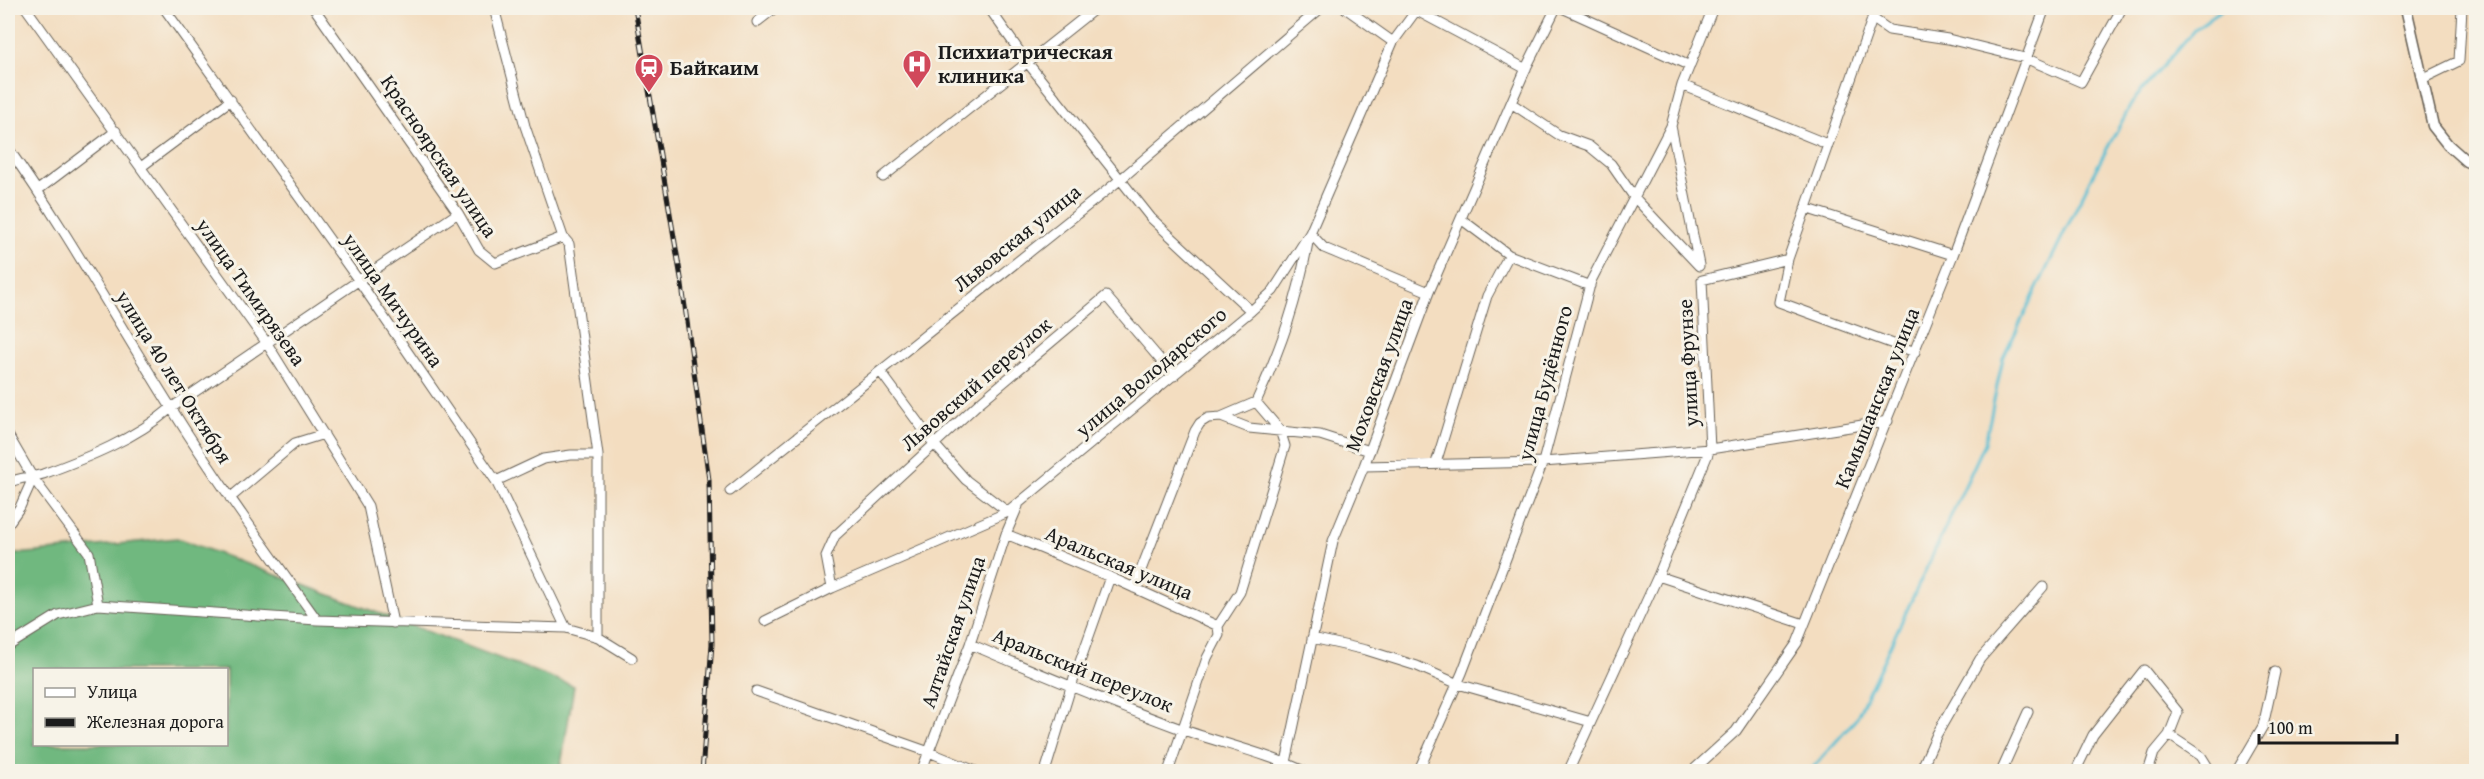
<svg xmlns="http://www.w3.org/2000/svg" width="2484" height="779" viewBox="0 0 2484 779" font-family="'Gentium Book Plus',serif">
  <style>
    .forest { fill: #70b87f; stroke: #466a4e; stroke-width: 1.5; fill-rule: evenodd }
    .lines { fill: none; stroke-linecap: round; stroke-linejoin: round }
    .stream { stroke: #55bdd2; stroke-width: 3 }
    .minor-casing { stroke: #676055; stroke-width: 11 }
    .tertiary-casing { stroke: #676055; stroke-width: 13 }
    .minor { stroke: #fff; stroke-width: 9 }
    .tertiary { stroke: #fff; stroke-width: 10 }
    .rail-casing { stroke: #1c1c1c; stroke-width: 5 }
    .rail { stroke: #f7f3e8; stroke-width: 3; stroke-dasharray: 9; stroke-linecap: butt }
    .labels { text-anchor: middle; stroke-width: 6; stroke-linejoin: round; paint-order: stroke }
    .poi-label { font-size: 21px; font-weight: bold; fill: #1c1c1c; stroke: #f7f3e8; text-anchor: start }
    .street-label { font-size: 21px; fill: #1c1c1c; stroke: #f7f3e8 }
  </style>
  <rect width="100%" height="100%" fill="#f7f3e8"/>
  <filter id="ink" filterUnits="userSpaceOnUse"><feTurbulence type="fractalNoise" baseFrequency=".0167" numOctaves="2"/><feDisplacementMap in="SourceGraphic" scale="12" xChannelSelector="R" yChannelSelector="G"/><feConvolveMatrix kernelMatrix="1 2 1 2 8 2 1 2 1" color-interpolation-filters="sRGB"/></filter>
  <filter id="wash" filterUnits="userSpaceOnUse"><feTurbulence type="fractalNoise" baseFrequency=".008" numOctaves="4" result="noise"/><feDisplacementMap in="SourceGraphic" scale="24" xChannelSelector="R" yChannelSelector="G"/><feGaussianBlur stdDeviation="1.35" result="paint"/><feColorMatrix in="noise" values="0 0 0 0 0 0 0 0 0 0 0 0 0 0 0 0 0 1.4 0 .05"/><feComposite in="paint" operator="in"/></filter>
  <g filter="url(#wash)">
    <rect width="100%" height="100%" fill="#f3ddc0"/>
    <!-- forest -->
    <path class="forest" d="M177 538 574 686 560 771 8 772V555ZM34 670H226V744H34Z"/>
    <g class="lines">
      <!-- stream -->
      <path class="stream" d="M1809 772 1856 719 1985 443 2003 358 2090 180 2133 101 2195 29 2224 8"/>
    </g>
  </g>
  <g filter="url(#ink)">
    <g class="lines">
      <!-- minor casing -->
      <g class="minor-casing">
        <path id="minor" d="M26 8 266 342 368 506 393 623
          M164 8 359 281 496 481 566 628
          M314 8 458 213 479 250 495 263 563 237
          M494 8 525 126 563 237 569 244 598 455V637
          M989 8 1027 62 1151 218 1251 311
          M1345 8 1393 42
          M1562 8 1690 66
          M1417 11 1526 69
          M1872 18 1889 30 1948 39 2025 58 2081 82 2122 8
          M757 22 775 8
          M2422 79 2459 61 2462 8
          M1682 85 1827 144
          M1511 103 1559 135 1589 146 1611 164 1634 197 1699 266
          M1671 126 1699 265
          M8 148C67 231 116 320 170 406 216 480 267 550 317 620
          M141 167 231 100
          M883 177 1096 8
          M38 190 116 131
          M1805 208 1953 255
          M1461 219 1509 255 1590 286
          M1310 233 1324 248 1429 292
          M1788 259 1779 302 1915 352
          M880 371 934 444 966 480 1008 512
          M1221 417 1249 428 1320 435 1370 451
          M8 435 33 478 89 553 98 605
          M1436 463 1487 296 1509 255
          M1364 466 1543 462 1710 449 1888 421
          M496 481 543 459 571 455H598
          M8 483C19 477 31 478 43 474 87 458 135 439 171 408L458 213
          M730 491 1121 179 1321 8
          M230 498 295 443 324 434
          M8 524 20 507 33 478
          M1006 534 1110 577 1218 626
          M1658 576 1804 624
          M832 588 826 556 835 536 979 403 1106 296 1174 376
          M1134 588 1195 431 1200 423 1208 418 1221 417 1256 402
          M765 621 832 588 1008 512 1251 311 1273 291 1310 233 1393 42 1418 8
          M1312 638 1366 650 1417 666 1458 684 1591 722
          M970 644C1040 674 1110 703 1181 729 1223 744 1266 753 1306 772
          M8 646 58 615 98 605 317 620 566 628 598 637 632 658
          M756 691 929 752 978 772
          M2169 735 2201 756 2211 772
          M921 772 970 644 1006 534 1018 506
          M1045 772 1071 687 1110 577
          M1168 772 1207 658 1219 635 1218 626 1240 592 1285 446 1280 430 1256 402C1282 346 1298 299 1309 237
          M1284 772 1333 541 1364 466 1429 292 1527 66 1556 8
          M1418 772 1462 673 1543 462 1591 281 1671 126 1682 85 1713 8
          M1568 772 1658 576 1710 449 1702 280 1788 259 1876 8
          M1691 772 1736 731 1797 643 1953 255 2045 8
          M1920 772 1937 734 1980 659 2043 587
          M2001 772 2028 712
          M2075 772 2093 735 2144 670 2178 712 2169 735 2154 753 2148 772
          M2236 772 2263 726 2275 672"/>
      </g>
      <!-- tertiary casing -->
      <g class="tertiary-casing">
        <path id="tertiary" d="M2406 8 2433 126 2448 145 2466 161 2476 165"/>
      </g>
      <!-- minor -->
      <use href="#minor" class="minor"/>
      <!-- tertiary -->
      <use href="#tertiary" class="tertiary"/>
      <!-- rail casing -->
      <g class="rail-casing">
        <path id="rail" d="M635 8 681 278 709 480 712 644 702 772"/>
      </g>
      <!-- rail -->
      <use href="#rail" class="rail"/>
    </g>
  </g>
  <!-- icons -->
  <defs>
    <g id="hospital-pin" transform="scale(1.5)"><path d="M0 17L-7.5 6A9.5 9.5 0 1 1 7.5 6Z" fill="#d1495b" stroke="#f7f3e8"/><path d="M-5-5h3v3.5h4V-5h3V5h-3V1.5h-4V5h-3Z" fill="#fff"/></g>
    <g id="station-pin" transform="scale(1.5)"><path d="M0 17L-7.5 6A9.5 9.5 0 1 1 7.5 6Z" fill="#d1495b" stroke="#f7f3e8"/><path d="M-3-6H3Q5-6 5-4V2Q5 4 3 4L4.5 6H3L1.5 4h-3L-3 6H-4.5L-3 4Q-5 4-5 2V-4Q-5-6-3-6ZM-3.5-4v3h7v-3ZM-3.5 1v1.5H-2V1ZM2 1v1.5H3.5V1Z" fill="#fff"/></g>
  </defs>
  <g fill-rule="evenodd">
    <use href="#hospital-pin" x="917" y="64"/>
    <use href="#station-pin" x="649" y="68"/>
  </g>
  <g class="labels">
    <!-- poi labels -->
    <g class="poi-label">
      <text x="938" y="59">Психиатрическая<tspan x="938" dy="24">клиника</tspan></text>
      <text x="670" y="75">Байкаим</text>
    </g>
    <!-- street labels -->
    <g class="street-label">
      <text transform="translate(439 156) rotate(56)" y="7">Красноярская улица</text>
      <text transform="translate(1017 238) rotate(-39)" y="7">Львовская улица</text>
      <text transform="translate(251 292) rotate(55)" y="7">улица Тимирязева</text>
      <text transform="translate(393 300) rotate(55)" y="7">улица Мичурина</text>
      <text transform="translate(1688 363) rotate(-93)" y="7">улица Фрунзе</text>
      <text transform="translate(1151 372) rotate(-40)" y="7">улица Володарского</text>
      <text transform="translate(1379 375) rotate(-70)" y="7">Моховская улица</text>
      <text transform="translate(174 377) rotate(58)" y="7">улица 40 лет Октября</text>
      <text transform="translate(1545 383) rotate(-75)" y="7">улица Будённого</text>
      <text transform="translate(976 384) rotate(-41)" y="7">Львовский переулок</text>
      <text transform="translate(1877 398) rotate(-68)" y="7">Камышанская улица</text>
      <text transform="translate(1119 563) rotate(23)" y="7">Аральская улица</text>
      <text transform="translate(953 632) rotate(-71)" y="7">Алтайская улица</text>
      <text transform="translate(1083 670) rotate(22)" y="7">Аральский переулок</text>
    </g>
  </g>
  <!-- margin -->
  <rect width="2484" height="779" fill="none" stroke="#f7f3e8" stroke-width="30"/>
  <!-- legend -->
  <rect x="33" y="668" width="195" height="78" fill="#f7f3e8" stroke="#9f9d96" stroke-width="1.5"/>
  <rect x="45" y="688" width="30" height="9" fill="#ffffff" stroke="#9f9d96" stroke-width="1.5"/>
  <text x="87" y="698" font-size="18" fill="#1c1c1c">Улица</text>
  <rect x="45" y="718" width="30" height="9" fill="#1c1c1c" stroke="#9f9d96" stroke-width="1.5"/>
  <text x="87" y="728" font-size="18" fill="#1c1c1c">Железная дорога</text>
  <!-- scale -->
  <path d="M2259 734v9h138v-9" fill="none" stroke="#1c1c1c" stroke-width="3"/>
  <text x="2268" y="734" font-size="18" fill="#1c1c1c" stroke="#f7f3e8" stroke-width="4.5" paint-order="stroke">100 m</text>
</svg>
